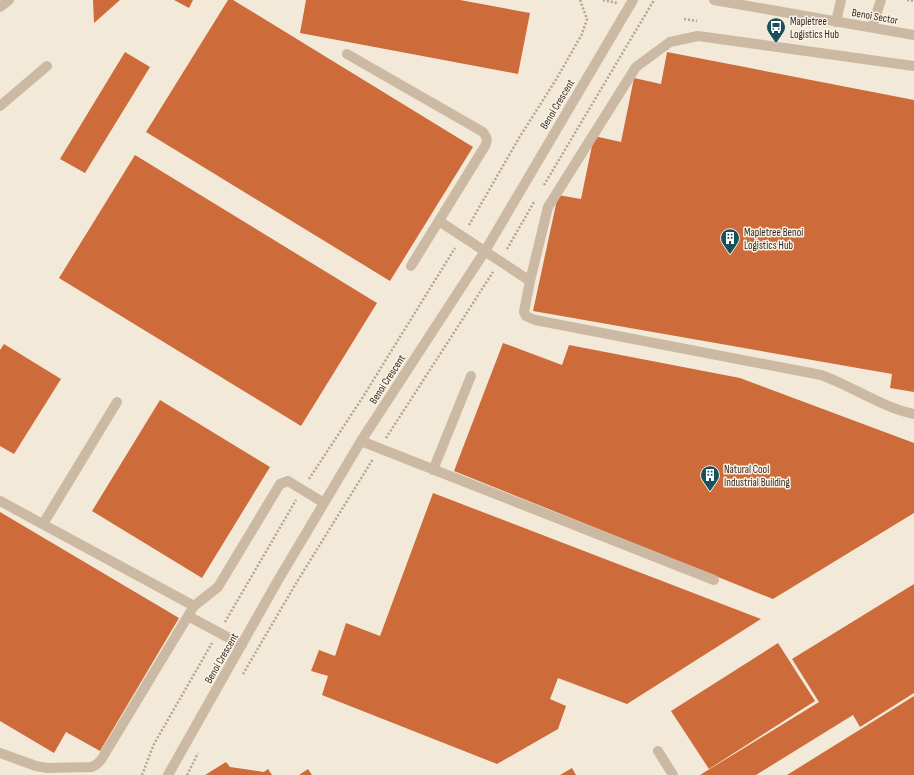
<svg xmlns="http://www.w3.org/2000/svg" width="914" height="775" viewBox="0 0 914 775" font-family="'Sofia Sans Condensed',sans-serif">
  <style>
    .building { fill: #ce6b3b }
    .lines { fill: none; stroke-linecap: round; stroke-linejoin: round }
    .path { stroke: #b7a38e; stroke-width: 2.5; stroke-dasharray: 2 2; stroke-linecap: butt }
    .minor { stroke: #cbb9a4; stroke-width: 10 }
    .labels { text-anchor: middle; stroke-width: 3; stroke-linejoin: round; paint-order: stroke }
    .street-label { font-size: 11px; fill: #362c26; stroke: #faf2e5 }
    .poi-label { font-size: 11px; fill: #362c26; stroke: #faf2e5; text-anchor: start }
  </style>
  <rect width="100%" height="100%" fill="#f3e9d8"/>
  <!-- building -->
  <path class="building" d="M93 0H120L94 23Z
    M174 0H193L189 8Z
    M228 0H233L473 147 390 281 146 132Z
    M306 0H460L530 13 518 74 300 33Z
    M125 52 150 67 85 173 60 159Z
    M667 52 914 100V392L890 388 892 374 533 311 558 195 581 199 594 136 621 142 634 78 661 84Z
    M135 155 377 303 301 426 59 278Z
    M503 343 562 365 569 345 740 378 914 443V513L773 599 454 471Z
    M4 344 61 379 14 454 0 446V350Z
    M160 400 270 467 202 578 92 511Z
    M433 493 761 619 627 704 558 678 550 699 566 706 558 729 497 764 322 695 328 676 311 671 319 650 335 656 346 623 380 636Z
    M0 512 179 618 100 751 66 732 54 753 0 721Z
    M914 584V693L860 727 853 715 756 775H700L819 702 792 659Z
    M778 643 815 701 709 769 671 711Z
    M914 696V775H787Z
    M226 762 230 767 264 772 268 769 272 775H205Z
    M572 768 576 775H560Z
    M308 769 312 775H299Z"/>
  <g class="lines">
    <!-- path -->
    <path class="path" d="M603 0 617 3
      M907 0 914 1
      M684 19 697 21
      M544 185 654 0
      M469 225 519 138 557 78 582 34 587 19 580 0
      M507 249 534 202
      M386 438 493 272
      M309 479 361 400 455 248
      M225 622 296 500
      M243 674 298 580 373 459
      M142 775 154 744 212 643
      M187 775 198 753"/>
    <!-- minor -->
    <path class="minor" d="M714 0 914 35
      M0 7 9 0
      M836 22 841 0
      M872 27 881 0
      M347 54 483 132C487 137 488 140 485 146L411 266
      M914 66 698 36 670 42 636 67 548 207 530 281 524 312 526 316 535 320 821 375C852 386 883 408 914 414
      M0 106 47 66
      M439 221 530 281
      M361 441 714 580
      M433 470 471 376
      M0 501 194 606
      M43 524 117 402
      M188 616 242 645
      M658 751 673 775
      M0 753 36 766 47 768 92 767 97 764 101 760 194 606 218 587 280 484 288 481 324 503
      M168 775 277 582 361 441 485 251 633 0"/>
  </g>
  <!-- icons -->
  <defs>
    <g id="bus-pin" transform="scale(1)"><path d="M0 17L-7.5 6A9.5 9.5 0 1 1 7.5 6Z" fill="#19505a" stroke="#faf2e5"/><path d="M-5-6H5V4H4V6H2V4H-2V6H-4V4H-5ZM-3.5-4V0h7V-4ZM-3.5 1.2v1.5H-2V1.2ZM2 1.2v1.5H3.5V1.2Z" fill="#fff"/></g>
    <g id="building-pin" transform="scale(1)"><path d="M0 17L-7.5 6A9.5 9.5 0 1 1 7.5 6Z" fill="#19505a" stroke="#faf2e5"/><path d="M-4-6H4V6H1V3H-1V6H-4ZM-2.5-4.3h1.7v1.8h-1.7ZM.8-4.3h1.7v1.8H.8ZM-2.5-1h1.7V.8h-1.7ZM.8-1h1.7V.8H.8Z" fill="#fff"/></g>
  </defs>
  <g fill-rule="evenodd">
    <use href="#bus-pin" x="776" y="27"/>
    <use href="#building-pin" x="730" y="238"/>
    <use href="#building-pin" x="710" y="475"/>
  </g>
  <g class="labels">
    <!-- street labels -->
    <g class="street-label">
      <text transform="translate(875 16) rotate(10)" y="4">Benoi Sector</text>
      <text transform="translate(557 104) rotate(-59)" y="4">Benoi Crescent</text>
      <text transform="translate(387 379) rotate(-57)" y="4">Benoi Crescent</text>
      <text transform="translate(221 658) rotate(-60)" y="4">Benoi Crescent</text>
    </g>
    <!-- poi labels -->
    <g class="poi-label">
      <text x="790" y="25">Mapletree<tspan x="790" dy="13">Logistics Hub</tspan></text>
      <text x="744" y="236">Mapletree Benoi<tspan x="744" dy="13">Logistics Hub</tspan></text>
      <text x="724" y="473">Natural Cool<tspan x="724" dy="13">Industrial Building</tspan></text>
    </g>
  </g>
</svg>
